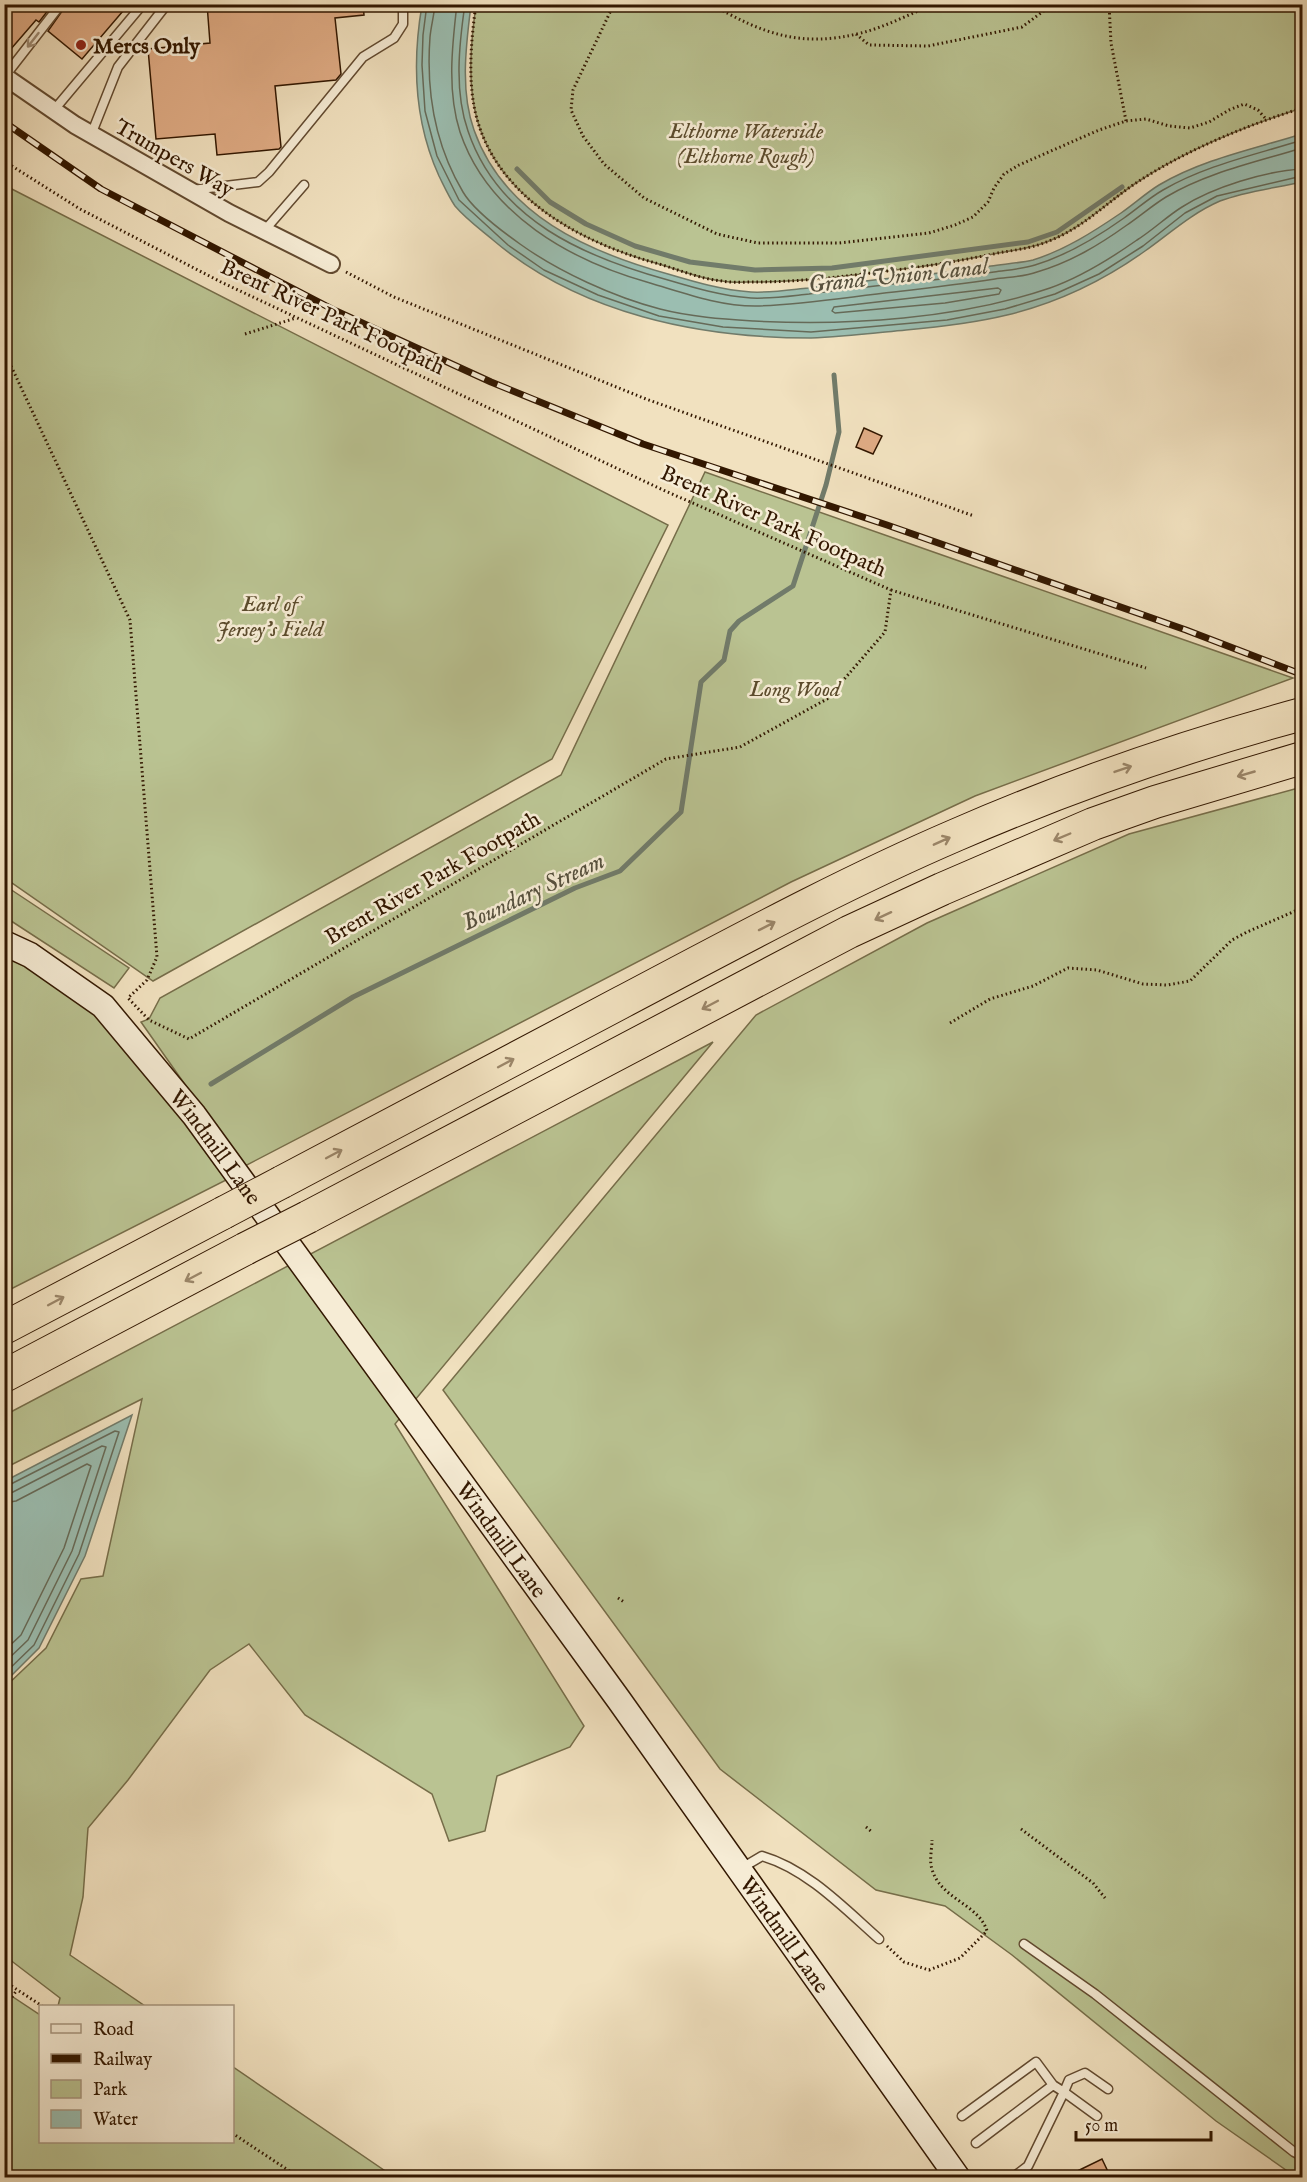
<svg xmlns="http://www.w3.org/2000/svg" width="1307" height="2182" viewBox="0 0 1307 2182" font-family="'IM FELL English',serif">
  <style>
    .green { fill: #bac392; stroke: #766d49; stroke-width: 1.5 }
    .water { fill: #9bbeb1; stroke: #717b6a; stroke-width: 1.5 }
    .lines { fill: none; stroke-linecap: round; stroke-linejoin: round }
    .shore { stroke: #666a58; stroke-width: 1.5 }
    .stream { stroke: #717b6a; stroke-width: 5 }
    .building { fill: #dfab84; stroke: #321700; stroke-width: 1.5 }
    .lane-casing { stroke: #624a30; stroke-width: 11 }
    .street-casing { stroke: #624a30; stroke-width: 20 }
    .secondary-casing { stroke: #321700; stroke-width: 27 }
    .highway-casing { stroke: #321700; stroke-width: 34 }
    .path { stroke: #321700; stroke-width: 3; stroke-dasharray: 1.5 3; stroke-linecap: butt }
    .lane { stroke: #f6ecd5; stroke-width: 8 }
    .street { stroke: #f6ecd5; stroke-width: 16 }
    .secondary { stroke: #f6ecd5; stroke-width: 24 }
    .highway { stroke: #f1e1bf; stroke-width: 32 }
    .rail-casing { stroke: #321700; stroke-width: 7 }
    .rail { stroke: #f6ecd5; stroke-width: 4.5; stroke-dasharray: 14; stroke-linecap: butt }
    .highway-bridge-casing { stroke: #321700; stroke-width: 34; stroke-linecap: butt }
    .highway-bridge { stroke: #f1e1bf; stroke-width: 32 }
    .oneway { stroke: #9e8c75 }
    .oneway2 { stroke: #9b8669 }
    .poi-dot { fill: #8f2418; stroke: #f6ecd5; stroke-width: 2 }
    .labels { text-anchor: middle; stroke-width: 5; stroke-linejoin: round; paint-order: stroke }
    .poi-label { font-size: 22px; font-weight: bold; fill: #321700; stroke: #f6ecd5; text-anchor: start }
    .park-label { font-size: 22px; font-style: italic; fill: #5b4b2c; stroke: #f6ecd5 }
    .street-label { font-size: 22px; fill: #321700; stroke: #f6ecd5 }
    .water-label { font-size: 24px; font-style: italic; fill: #57513e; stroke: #f6ecd5 }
  </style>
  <rect width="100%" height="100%" fill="#f1e1bf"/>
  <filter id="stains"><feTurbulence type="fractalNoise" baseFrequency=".00333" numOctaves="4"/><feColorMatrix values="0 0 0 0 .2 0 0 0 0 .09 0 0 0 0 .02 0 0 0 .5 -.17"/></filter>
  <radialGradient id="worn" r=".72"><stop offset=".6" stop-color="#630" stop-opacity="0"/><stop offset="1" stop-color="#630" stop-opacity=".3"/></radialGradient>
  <!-- green -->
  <path class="green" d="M476 5H1302V108C1245 126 1186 150 1136 183 1106 203 1083 228 1049 241 1033 248 1015 250 998 253 964 260 930 266 895 270 848 276 801 282 754 282 744 282 733 283 722 281 699 279 675 268 652 262 579 241 499 198 477 119 467 83 471 41 476 5Z
    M4 185 668 525 552 759 153 981 5 878Z
    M705 472 1293 678 975 796 791 882 243 1167 141 1022 149 1019 160 998 561 775Z
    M1302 787V2177H1296L1216 2121 1012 1955 945 1906 876 1890 720 1769 443 1390 756 1015 927 923 1129 834Z
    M4 885 129 968 114 988 5 917Z
    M5 952 98 1015 234 1176 5 1292 4 1188 6 1186 4 1183Z
    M713 1042 395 1424 584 1726 570 1747 497 1776 485 1831 449 1841 432 1794 305 1715 249 1644 210 1670 128 1780 88 1828 83 1897 70 1955 145 2006H58L60 1998 5 1956V1687L46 1648 81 1579 103 1576 142 1399 5 1468V1415Z
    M4 1991 40 2015V2142H232L233 2067 394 2177H5Z"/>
  <!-- water -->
  <path class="water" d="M422 5H471C466 45 460 91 474 130 504 215 588 252 668 274 695 282 722 290 751 292 770 293 789 290 808 288 836 284 864 281 892 278 925 275 958 271 991 266 1005 264 1020 263 1033 260 1065 250 1093 232 1121 213 1134 204 1146 193 1159 185 1203 159 1254 149 1302 134V182C1276 188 1246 191 1220 201 1192 213 1169 234 1145 251 1103 281 1057 303 1007 315 974 323 940 327 906 330 875 333 842 337 811 338 699 338 580 314 493 240 480 229 466 219 455 206 449 197 444 186 439 176 414 121 412 63 422 5Z
    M132 1415 85 1556 39 1648 5 1682V1481Z"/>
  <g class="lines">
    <!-- shore -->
    <path class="shore" d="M427 4 423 35 422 65 425 111 437 156 459 200 508 245 544 270 598 295 659 316 723 327 811 332 947 320 1005 309 1055 294 1099 274 1143 246 1185 213 1217 196 1302 176
      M435 4C434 16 431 26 430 37 426 91 435 145 463 192 474 211 503 232 520 244 559 272 614 297 660 309 691 317 723 319 754 321 849 326 959 319 1050 288 1081 277 1110 259 1137 240 1153 230 1166 217 1182 207 1213 187 1266 171 1302 169
      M457 4C452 46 447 92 460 132 488 215 571 261 650 283 684 293 719 306 755 306 801 305 848 297 894 292 928 288 961 284 995 279 1009 277 1024 277 1037 272 1071 262 1099 245 1127 225 1140 216 1153 205 1166 197 1208 172 1257 162 1302 148
      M465 4C459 45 454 91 468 131 498 220 584 257 668 280 695 288 722 296 751 298 770 299 790 296 809 294 837 290 865 287 893 284 927 281 960 277 994 272 1007 270 1022 269 1035 265 1068 255 1096 238 1124 218 1137 209 1149 198 1163 190 1206 165 1255 155 1302 140
      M998 288 1001 290 999 294 945 303 835 313 832 311 834 307Z
      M4 1486 9 1485 115 1431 119 1432 79 1554 34 1645 4 1674
      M4 1494 13 1492 102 1446 106 1447 72 1551 28 1640 4 1663
      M4 1503 16 1501 87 1464 91 1466 64 1548 21 1635 4 1651"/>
    <!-- stream -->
    <path class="stream" d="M517 169 550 202 586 224 635 246 690 262 755 270 832 268 1028 242 1057 232 1122 187
      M211 1084 353 997 575 888 620 871 681 812 701 682 724 660 730 631 739 621 793 586 826 485 839 432 834 375"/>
  </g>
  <!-- building -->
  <path class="building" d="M4 4H53L39 22 36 20 4 57Z
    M67 4H129L82 59 48 31Z
    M207 4H363L364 15 335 18 341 74 336 80 275 86 281 147 279 149 217 155 215 134 156 139 148 49 210 43Z
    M864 428 882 436 873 454 856 447Z
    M1102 2159 1111 2178H1063Z"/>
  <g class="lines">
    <!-- lane casing -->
    <g class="lane-casing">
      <path id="lane" d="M5 76 61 4
        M54 110 143 4
        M91 135 118 67 167 4
        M192 190 258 182 269 172 363 57 394 38 403 24V4
        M264 231 304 185
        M740 1869 762 1856C807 1869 844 1908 879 1939
        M1024 1944 1095 1994 1294 2152 1302 2156
        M962 2116 1036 2062 1053 2085 1064 2092 1028 2166 1012 2178
        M1097 2116 1064 2092 1069 2080 1085 2073 1108 2089
        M976 2143 1053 2085"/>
    </g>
    <!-- street casing -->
    <g class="street-casing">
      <path id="street" d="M4 76 75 125 229 213 331 264"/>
    </g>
    <!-- secondary casing -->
    <g class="secondary-casing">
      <g id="secondary">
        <path id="s1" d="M4 943 30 955 103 1006 194 1115 619 1700 958 2178"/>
      </g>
    </g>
    <!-- highway casing -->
    <g class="highway-casing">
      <path id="highway" d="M282 1182C396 1122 509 1061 622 1002 732 944 842 884 956 835 1069 786 1184 746 1302 714
        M308 1217 849 932 942 889 1093 824 1155 802 1302 758
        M4 1328 223 1213
        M4 1376 245 1249"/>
    </g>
    <!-- path -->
    <path class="path" d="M476 4C471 41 467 83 477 119 499 198 579 241 652 262 675 268 699 279 722 281 733 283 744 282 754 282 801 282 848 276 895 270 930 266 964 260 998 253 1015 250 1033 248 1049 241 1083 228 1106 203 1136 183 1186 150 1245 126 1302 108
      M614 4 573 90 571 110 583 136 604 164 644 198 717 234 758 243H839L929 233 955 225 973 217 988 202 994 188 1004 174 1019 165 1099 130 1126 121 1146 119 1169 126 1190 128 1209 122 1229 110 1244 104 1258 110 1266 119
      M711 4C763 34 801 48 861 33 885 27 910 14 934 4
      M1109 4 1111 43 1126 121
      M856 34 869 45 928 46 1022 27 1053 4
      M4 161 80 209 221 282 663 490 891 590 885 632 827 699 740 747 666 759 189 1039 149 1020 128 998 147 980 157 957 130 620 4 351
      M346 272 394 297 646 399 974 516
      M245 334 296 318
      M891 590 1146 668
      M950 1023 990 999 1033 986 1068 968 1097 970 1143 984 1167 985 1190 981 1232 940 1247 932 1302 908
      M618 1598 624 1602
      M866 1827 872 1832
      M1021 1829 1093 1883 1105 1898
      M887 1946 904 1962 929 1970 960 1958 987 1931C979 1904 940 1899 932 1869 929 1861 932 1849 932 1840
      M4 1981 42 2006
      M4 2008 17 1990
      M232 2133 300 2178"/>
    <!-- lane -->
    <use href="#lane" class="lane"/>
    <!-- street -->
    <use href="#street" class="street"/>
    <!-- secondary -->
    <use href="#secondary" class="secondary"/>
    <!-- highway -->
    <use href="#highway" class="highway"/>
    <!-- rail casing -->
    <g class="rail-casing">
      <path id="rail" d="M4 122 101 189 336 311 491 382 643 444 887 525 1186 630 1298 673"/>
    </g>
    <!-- rail -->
    <use href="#rail" class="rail"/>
    <!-- highway-bridge casing -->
    <g class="highway-bridge-casing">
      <path id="highway-bridge" d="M223 1213 282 1182
        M245 1249 308 1217"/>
    </g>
    <!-- highway-bridge -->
    <use href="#highway-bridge" class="highway-bridge"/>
  </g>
  <!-- one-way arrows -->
  <defs><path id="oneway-shaft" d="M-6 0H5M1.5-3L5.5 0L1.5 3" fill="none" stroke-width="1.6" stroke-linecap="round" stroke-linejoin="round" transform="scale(1.5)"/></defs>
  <use class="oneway" href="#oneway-shaft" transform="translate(33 40) rotate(128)"/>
  <g class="oneway2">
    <use href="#oneway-shaft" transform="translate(1123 769) rotate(-19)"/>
    <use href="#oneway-shaft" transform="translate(1246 774) rotate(164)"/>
    <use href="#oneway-shaft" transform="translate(1062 837) rotate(157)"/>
    <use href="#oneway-shaft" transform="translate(942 841) rotate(-24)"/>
    <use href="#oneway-shaft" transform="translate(883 916) rotate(155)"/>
    <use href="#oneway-shaft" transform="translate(767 926) rotate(-27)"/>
    <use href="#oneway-shaft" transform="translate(710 1005) rotate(152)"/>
    <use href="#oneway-shaft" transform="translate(506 1063) rotate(-28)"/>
    <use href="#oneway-shaft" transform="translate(334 1154) rotate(-28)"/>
    <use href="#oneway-shaft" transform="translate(193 1277) rotate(152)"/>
    <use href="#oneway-shaft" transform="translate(56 1301) rotate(-28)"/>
  </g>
  <!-- markers -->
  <circle class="poi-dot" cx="81" cy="45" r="6"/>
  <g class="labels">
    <!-- poi labels -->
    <g class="poi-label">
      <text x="93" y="53">Mercs Only</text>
    </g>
    <!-- park labels -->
    <g class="park-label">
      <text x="746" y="138">Elthorne Waterside<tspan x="746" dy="25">(Elthorne Rough)</tspan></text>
      <text x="270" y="611">Earl of<tspan x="270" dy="25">Jersey's Field</tspan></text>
      <text x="795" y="696">Long Wood</text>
    </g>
    <!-- street labels -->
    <g class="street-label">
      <text transform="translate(175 157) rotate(30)" y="8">Trumpers Way</text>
      <text transform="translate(333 316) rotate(25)" y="8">Brent River Park Footpath</text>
      <text transform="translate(774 520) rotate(24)" y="8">Brent River Park Footpath</text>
      <text transform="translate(432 877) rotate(-30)" y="8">Brent River Park Footpath</text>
      <text dy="8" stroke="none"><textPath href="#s1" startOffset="298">Windmill Lane</textPath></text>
      <text dy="8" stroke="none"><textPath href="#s1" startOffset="784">Windmill Lane</textPath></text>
      <text dy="8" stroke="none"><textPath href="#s1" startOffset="1270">Windmill Lane</textPath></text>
    </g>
    <!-- water labels -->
    <g class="water-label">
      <text transform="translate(898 275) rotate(-6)" y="8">Grand Union Canal</text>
      <text transform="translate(533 891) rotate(-25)" y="8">Boundary Stream</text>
    </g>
  </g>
  <!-- margin -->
  <rect width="1307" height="2182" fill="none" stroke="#f1e1bf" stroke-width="24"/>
  <rect x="6" y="6" width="1295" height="2170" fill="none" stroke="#321700" stroke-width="3"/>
  <rect x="12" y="12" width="1283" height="2158" fill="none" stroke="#321700" stroke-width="1.5"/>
  <!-- legend -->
  <rect x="39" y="2005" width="195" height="138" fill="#f6ecd5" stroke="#a89780" stroke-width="1.5"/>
  <rect x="51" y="2024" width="30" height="9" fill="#f6ecd5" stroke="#a89780" stroke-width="1.5"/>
  <text x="93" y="2035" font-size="18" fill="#321700">Road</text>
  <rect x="51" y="2054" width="30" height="9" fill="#321700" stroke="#a89780" stroke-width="1.5"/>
  <text x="93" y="2065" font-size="18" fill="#321700">Railway</text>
  <rect x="51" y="2080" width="30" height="18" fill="#bac392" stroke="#a89780" stroke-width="1.5"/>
  <text x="93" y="2095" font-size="18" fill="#321700">Park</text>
  <rect x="51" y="2110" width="30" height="18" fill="#9bbeb1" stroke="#a89780" stroke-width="1.5"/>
  <text x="93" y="2125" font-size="18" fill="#321700">Water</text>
  <!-- scale -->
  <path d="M1076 2131v9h135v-9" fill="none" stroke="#321700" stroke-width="3"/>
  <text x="1085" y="2131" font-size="18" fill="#321700" stroke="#f6ecd5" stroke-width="4.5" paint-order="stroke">50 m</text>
  <rect width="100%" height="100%" filter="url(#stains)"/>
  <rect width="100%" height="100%" fill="url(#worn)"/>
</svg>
